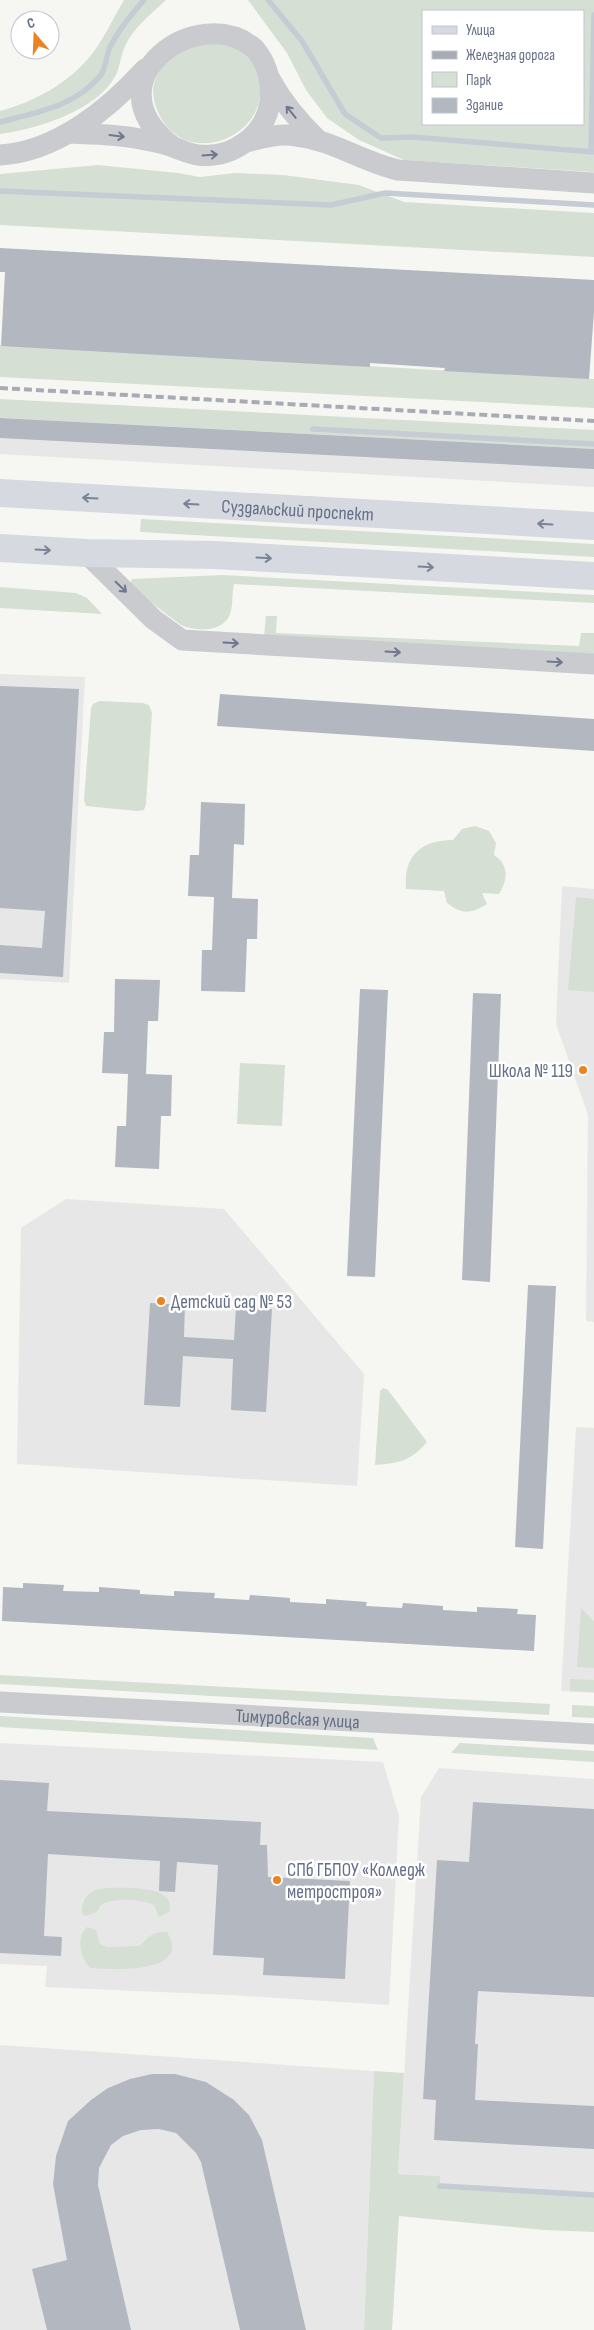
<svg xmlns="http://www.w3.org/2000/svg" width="594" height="2330" viewBox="0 0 594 2330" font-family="'Sofia Sans Condensed',sans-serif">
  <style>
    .built { fill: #e7e7e7 }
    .green { fill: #d6dfd4; fill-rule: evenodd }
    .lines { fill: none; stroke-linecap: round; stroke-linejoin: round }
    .stream { stroke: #c6ccd3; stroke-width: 5.5 }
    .building { fill: #b3b7bf }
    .street { stroke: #c9cbcf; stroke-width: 21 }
    .secondary { stroke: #d6d9df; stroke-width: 28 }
    .rail { stroke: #a8abb3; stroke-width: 4; stroke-dasharray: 8 4; stroke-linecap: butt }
    .oneway { stroke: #6e778d }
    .oneway2 { stroke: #7b8398 }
    .poi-dot { fill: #eb831f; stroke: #fff; stroke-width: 2 }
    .labels { text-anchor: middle; stroke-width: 5; stroke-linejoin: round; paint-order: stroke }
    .street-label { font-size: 19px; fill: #646e86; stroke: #fff }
    .poi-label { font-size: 19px; fill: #646e86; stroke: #fff; text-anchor: start }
  </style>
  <rect width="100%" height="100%" fill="#f6f7f3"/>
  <!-- built -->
  <path class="built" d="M0 418 594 449V487L0 454Z
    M0 674 85 677 69 983 0 979Z
    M562 886 594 889V1322L586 1321 588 1115 556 1024Z
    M66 1199 224 1209 364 1374 357 1486 17 1464 21 1228Z
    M576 1427 594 1428V1693L561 1691Z
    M0 1743 383 1762 399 1816 389 2005 229 1995 45 1987 47 1966 0 1964Z
    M439 1768 594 1779V2192L440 2183V2176L398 2174 421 1797Z
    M0 2045 374 2071 364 2330H0Z"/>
  <!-- green -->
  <path class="green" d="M124 0H166C151 14 134 27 125 46 121 55 120 66 116 75 97 111 37 129 0 134V111C37 101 75 80 97 47 107 32 115 15 124 0Z
    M248 0H594V172L404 160 359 140 327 118 306 90 287 53ZM583 11V124H423V11Z
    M187 41C201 43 224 42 236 47 244 50 251 60 254 67 286 130 186 177 158 112 143 78 166 63 187 41Z
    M98 165 178 173 200 177 235 173 283 175 359 185 404 202 594 213V257L0 225V174Z
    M0 345 594 379V408L0 377Z
    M0 399 594 430V449L0 418Z
    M141 519 594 544V557L140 532Z
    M222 575 594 595V603L234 584C232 593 233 602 231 611 226 633 196 632 181 625L129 586 132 579Z
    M0 587 76 593 87 598 102 614 0 608Z
    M266 616H277L276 633 579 646 581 633H594V654L264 637Z
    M99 701 143 703 149 705 152 713 146 804 144 810 137 811 86 806 84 800 91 708 93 704Z
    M475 826 489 831 496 843 494 855C509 864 508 880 499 894L482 893 487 904C470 914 463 915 447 903L444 891 406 889C403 856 421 840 453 840L462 829Z
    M576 897 594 899V992L568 990Z
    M240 1063 285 1065 282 1126 237 1124Z
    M383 1388 388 1390 427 1442C411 1461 400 1463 375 1465L380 1391Z
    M581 1608 594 1621V1668L577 1667Z
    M0 1675 550 1704 549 1715 0 1684Z
    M570 1679 594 1680V1692L570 1691Z
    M572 1705 594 1706V1718L572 1717Z
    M0 1716 373 1738 378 1750 0 1727Z
    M460 1743 594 1751V1762L451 1753Z
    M105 1888C122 1888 178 1884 169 1912L159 1917 154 1905C139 1899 113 1897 100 1906L97 1912 85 1916 82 1913C82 1896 90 1890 105 1888Z
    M87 1927 96 1930 100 1944 107 1947 139 1946C150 1937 151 1931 167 1932 193 1974 113 1970 90 1968 81 1958 75 1938 87 1927Z
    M374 2071 404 2073 398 2174 440 2176V2183L594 2192V2232L544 2230 399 2216 392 2330H364Z"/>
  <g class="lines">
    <!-- stream -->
    <path class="stream" d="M268 0 302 41 345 114 381 138 412 137 594 152
      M0 122C35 113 76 106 100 76 106 69 106 56 110 47 119 29 131 15 144 0
      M591 151 594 15
      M0 191 331 205 385 193 594 205
      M313 429 594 444
      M440 2186 594 2195"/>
  </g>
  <!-- building -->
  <path class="building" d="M0 248 594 280V312L589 379 444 371 445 368 370 363V367L1 346 5 272H0Z
    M0 418 594 449V469L0 438Z
    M0 686 79 689 63 977 0 973V945L42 948 45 911 0 908Z
    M220 694 594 719V751L217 726Z
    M201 802 245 804 244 845 234 844 232 898 258 899 257 939H247L245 992 201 991 202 950H212L214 897 188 896 190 855H199Z
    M115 979 160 980 158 1021H148L146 1074 172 1075 171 1116H161L159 1169 115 1167 117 1126H126L128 1074 102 1073 104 1032H114Z
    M360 989 388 990 375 1277 347 1276Z
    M473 993 501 994 490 1282 462 1280Z
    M528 1285 556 1286 543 1549 515 1547Z
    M150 1303 185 1305 184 1337 234 1340 236 1307 272 1309 266 1412 231 1410 233 1359 183 1356 180 1407 144 1405Z
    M23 1583 64 1585 63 1591 99 1592V1587L140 1590V1594L174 1596V1591L215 1593 214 1598 249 1600 250 1595 290 1598V1602L326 1604V1599L367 1602 366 1606 402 1608 403 1603 443 1606V1610L477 1612V1607L518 1609 517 1614 536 1615 534 1651 2 1621 3 1587 23 1588Z
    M0 1780 49 1783 47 1811 261 1822 260 1845H267L268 1877 350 1881 345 1979 263 1975 264 1958 213 1955 218 1865 177 1862 175 1892 159 1891 160 1861 48 1854 44 1936 62 1937 61 1956 0 1953Z
    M473 1802 594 1809V1997L478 1991 475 2044H478L475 2100 594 2106V2149L434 2140 436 2100 423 2099 437 1860 469 1862Z
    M152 2074H175L206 2082 234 2100 249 2115 262 2140 306 2330H240L201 2162 196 2153 176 2133 159 2129 141 2130 123 2136 111 2145 99 2168 98 2185 131 2330H47L32 2269 67 2260 53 2184 56 2156 68 2121 91 2100 108 2088 130 2079Z"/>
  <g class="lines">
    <!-- street -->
    <g class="street">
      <path d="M270 79C283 103 298 121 318 140"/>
      <path d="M69 133C93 134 117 134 140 139 151 141 163 143 173 147 182 150 189 154 198 155 231 159 265 136 270 102 272 82 268 65 255 49 199 0 87 80 172 146"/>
      <path d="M246 142C262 138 279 133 296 136 332 140 363 162 398 170L594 183"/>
      <path d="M0 155C56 152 109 109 145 69"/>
      <path d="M86 553 153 619 182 640 594 664"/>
      <path id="s1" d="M0 1702 594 1734"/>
    </g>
    <!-- secondary -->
    <g class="secondary">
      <path id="s2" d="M0 493 594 526"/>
      <path d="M0 548 86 553 215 555 594 576"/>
    </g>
    <!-- rail -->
    <path class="rail" d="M0 388 594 421"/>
  </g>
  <!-- one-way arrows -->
  <defs><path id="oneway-shaft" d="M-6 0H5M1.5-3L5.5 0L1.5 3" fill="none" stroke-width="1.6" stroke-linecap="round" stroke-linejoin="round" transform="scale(1.25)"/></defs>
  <g class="oneway">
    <use href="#oneway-shaft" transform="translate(291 112) rotate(-129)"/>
    <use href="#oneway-shaft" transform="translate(117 136) rotate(7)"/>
    <use href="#oneway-shaft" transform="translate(210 155) rotate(-4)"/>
    <use href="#oneway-shaft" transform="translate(121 587) rotate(44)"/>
    <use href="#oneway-shaft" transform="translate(231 643) rotate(3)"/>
    <use href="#oneway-shaft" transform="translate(393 652) rotate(3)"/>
    <use href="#oneway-shaft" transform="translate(555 662) rotate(3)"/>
  </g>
  <g class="oneway2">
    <use href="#oneway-shaft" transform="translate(90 498) rotate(-177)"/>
    <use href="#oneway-shaft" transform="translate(191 504) rotate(-177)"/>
    <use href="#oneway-shaft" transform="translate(545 524) rotate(-177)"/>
    <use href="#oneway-shaft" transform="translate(43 550) rotate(3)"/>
    <use href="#oneway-shaft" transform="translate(264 558) rotate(3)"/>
    <use href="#oneway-shaft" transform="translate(426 567) rotate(3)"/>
  </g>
  <!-- markers -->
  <g class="poi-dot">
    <circle cx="583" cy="1070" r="5"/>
    <circle cx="161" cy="1301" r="5"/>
    <circle cx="277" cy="1880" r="5"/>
  </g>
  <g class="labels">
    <!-- street labels -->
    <g class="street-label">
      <text dy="7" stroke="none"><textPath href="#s2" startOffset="298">Суздальский проспект</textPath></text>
      <text dy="7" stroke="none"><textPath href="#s1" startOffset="298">Тимуровская улица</textPath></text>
    </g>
    <!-- poi labels -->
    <g class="poi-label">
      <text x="573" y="1077" text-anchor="end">Школа № 119</text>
      <text x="171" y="1308">Детский сад № 53</text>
      <text x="287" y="1876">СПб ГБПОУ «Колледж<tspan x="287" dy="22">метростроя»</tspan></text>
    </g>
  </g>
  <!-- legend -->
  <rect x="422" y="10" width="162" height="115" fill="#ffffff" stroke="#c1c5cf"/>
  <rect x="432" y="26" width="25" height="8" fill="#d6d9df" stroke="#c1c5cf"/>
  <text x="466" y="35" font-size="15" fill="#646e86">Улица</text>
  <rect x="432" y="51" width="25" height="8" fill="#a8abb3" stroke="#c1c5cf"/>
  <text x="466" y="60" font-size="15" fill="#646e86">Железная дорога</text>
  <rect x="432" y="72" width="25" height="15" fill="#d6dfd4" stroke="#c1c5cf"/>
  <text x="466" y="85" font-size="15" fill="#646e86">Парк</text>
  <rect x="432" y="98" width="25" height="15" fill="#b3b7bf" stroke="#c1c5cf"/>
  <text x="466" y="110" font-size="15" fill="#646e86">Здание</text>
  <!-- north arrow -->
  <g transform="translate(35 35) rotate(341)"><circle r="24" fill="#ffffff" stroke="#c1c5cf"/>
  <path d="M0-4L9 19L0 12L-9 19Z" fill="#eb831f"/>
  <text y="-8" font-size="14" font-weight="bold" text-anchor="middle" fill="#646e86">С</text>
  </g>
</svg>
